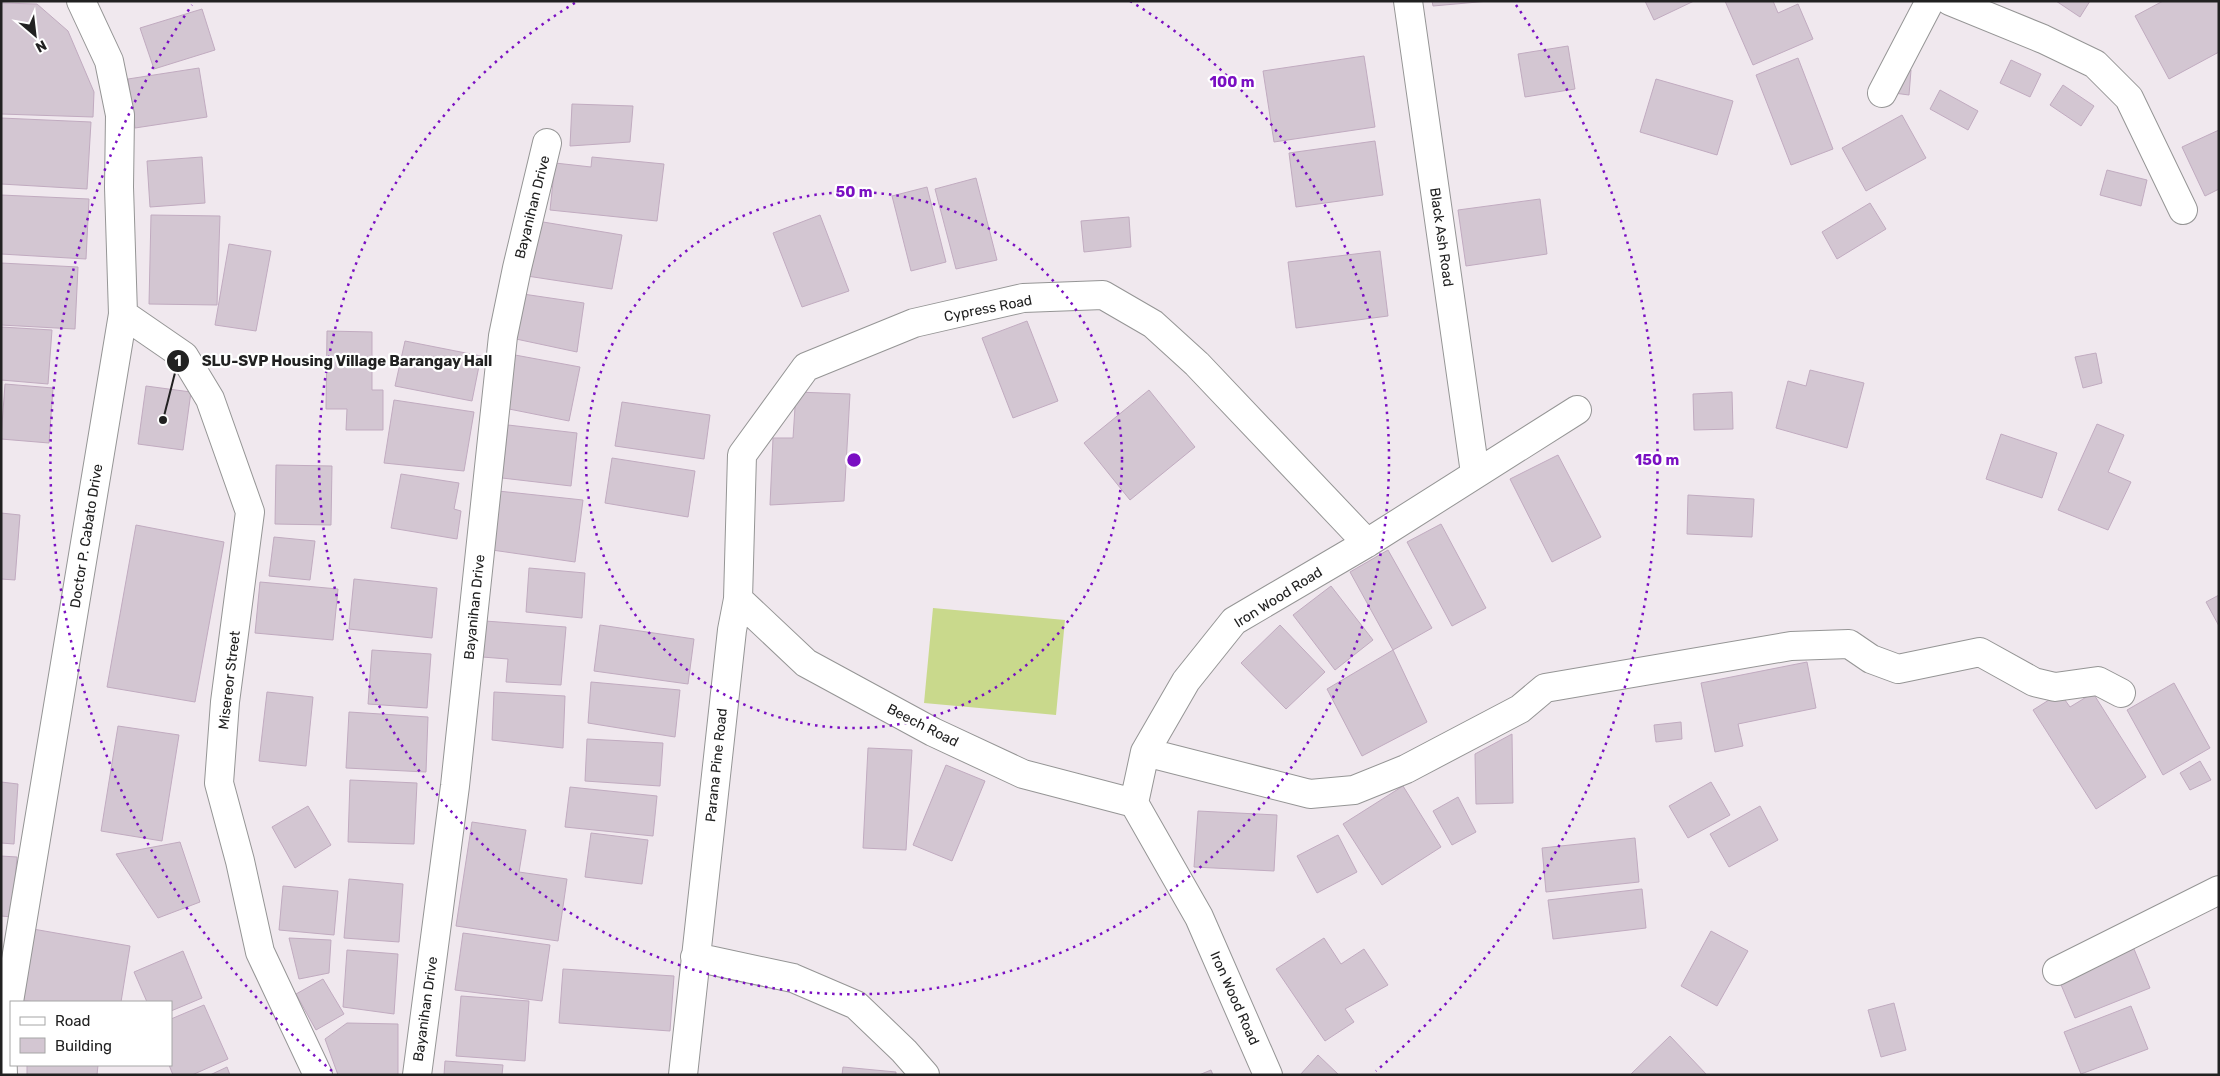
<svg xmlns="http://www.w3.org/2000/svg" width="2220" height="1076" viewBox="0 0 2220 1076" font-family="Rubik,sans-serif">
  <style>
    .pitch { fill: #c9d98c }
    .building { fill: #d3c6d2; stroke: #c1abc0 }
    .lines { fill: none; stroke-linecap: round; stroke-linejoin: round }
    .street-casing { stroke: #959595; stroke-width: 30 }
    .street { stroke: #fff; stroke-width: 28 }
    .ring { fill: none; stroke: #7a0fc2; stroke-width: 2.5; stroke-dasharray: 2.5 5 }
    .labels { text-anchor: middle; stroke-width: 4.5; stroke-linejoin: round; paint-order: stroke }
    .street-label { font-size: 14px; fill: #212121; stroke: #fff }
    .centre { fill: #7a0fc2; stroke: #fff; stroke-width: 2.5 }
    .ring-label { font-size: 15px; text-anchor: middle; font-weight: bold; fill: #7a0fc2; stroke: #fff; stroke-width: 4.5; stroke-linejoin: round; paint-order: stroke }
    .leader { fill: none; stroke: #212121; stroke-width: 2 }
    .callout-dot { fill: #212121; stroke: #fff; stroke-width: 2 }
    .mark-label { font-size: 15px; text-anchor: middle; font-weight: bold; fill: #fff }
    .callout-label { font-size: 15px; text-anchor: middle; font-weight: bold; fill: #212121; stroke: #fff; stroke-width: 4.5; stroke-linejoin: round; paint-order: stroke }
  </style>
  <rect width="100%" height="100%" fill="#f0e8ee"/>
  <!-- pitch -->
  <path class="pitch" d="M933 608 1065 620 1056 715 924 703Z"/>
  <!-- building -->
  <path class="building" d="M1432 1H1489L1433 6Z
    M1645 1H1694L1654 20Z
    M1725 1H1773L1778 13 1798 4 1813 39 1753 65Z
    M2056 1H2090L2080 17Z
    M2163 1H2219V52L2169 79 2135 16Z
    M1 3 37 4 68 31 94 92 93 117 1 114Z
    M202 9 215 50 154 69 140 28Z
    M1568 46 1575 89 1525 97 1518 54Z
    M1364 56 1375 127 1274 142 1263 71Z
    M1798 58 1833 149 1791 165 1756 75Z
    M2011 60 2041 74 2030 97 2000 83Z
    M199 68 207 117 135 128 128 79Z
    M1897 69 1911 70 1909 95 1894 93Z
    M1656 79 1733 101 1717 155 1640 132Z
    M2063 85 2094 106 2081 126 2050 105Z
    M1940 90 1978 111 1968 130 1930 109Z
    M572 104 633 106 630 142 570 146Z
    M1902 115 1926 158 1866 191 1842 148Z
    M1 118 91 122 87 189 1 184Z
    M2219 130V189L2205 196 2182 147Z
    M1375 141 1383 195 1296 207 1289 153Z
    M202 157 205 203 150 207 147 161Z
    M592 157 664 164 657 221 550 210 555 163 591 167Z
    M2107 170 2147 180 2141 206 2100 195Z
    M976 178 997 260 956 269 935 189Z
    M927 187 946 262 911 271 892 196Z
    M1 195 89 199 86 259 1 254Z
    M1540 199 1547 254 1466 266 1458 210Z
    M1870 203 1886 229 1837 259 1822 232Z
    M151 215 220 216 217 305 149 304Z
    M820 215 849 291 802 307 773 233Z
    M1129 217 1131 247 1084 252 1081 221Z
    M537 221 622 235 612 289 527 276Z
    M229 244 271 251 256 331 215 325Z
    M1380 251 1388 316 1296 328 1288 262Z
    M1 263 78 267 75 329 1 325Z
    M523 294 584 303 577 352 516 339Z
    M1027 321 1058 401 1013 418 982 338Z
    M1 327 52 330 48 384 1 380Z
    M327 331 372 332V390H383V430H346L347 409H326Z
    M405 341 481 356 472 401 395 386Z
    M2096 353 2102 383 2083 388 2075 357Z
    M515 355 580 367 569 421 504 408Z
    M1810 370 1864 383 1847 448 1776 428 1788 381 1806 386Z
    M5 384 53 388 49 443 1 439Z
    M146 386 191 392 183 450 138 444Z
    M1149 390 1195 447 1130 500 1084 443Z
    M796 392 850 394 844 501 770 505 773 438H793Z
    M1732 392 1733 429 1694 430 1693 394Z
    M394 400 474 412 464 471 384 463Z
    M622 402 710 415 704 459 615 446Z
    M2097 424 2124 435 2108 472 2131 482 2108 530 2058 510Z
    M508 425 577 433 571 486 502 478Z
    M2001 434 2057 453 2042 498 1986 479Z
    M1558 455 1601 537 1552 562 1510 479Z
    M612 458 695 471 688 517 605 503Z
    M276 465 332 466 331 525 275 524Z
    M401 474 459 483 454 509 461 511 457 539 391 528Z
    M498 491 583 500 575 562 492 550Z
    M1688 495 1754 499 1752 537 1687 534Z
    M1 513 20 515 15 580 1 579Z
    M1441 524 1486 608 1452 626 1407 542Z
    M136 525 224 542 195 702 107 687Z
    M274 537 315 541 310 580 269 576Z
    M1388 550 1432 628 1393 650 1350 572Z
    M529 568 585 573 582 618 526 612Z
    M354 579 437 588 432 638 349 629Z
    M260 582 338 589 333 640 255 633Z
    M1331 586 1373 640 1335 670 1293 615Z
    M2219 595V626L2206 602Z
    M485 621 566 627 561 685 506 682 508 659 482 657Z
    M600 625 694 639 688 684 594 671Z
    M1280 625 1325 672 1286 709 1241 663Z
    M372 650 431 654 427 708 368 704Z
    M1393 650 1427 722 1362 756 1327 689Z
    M1807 662 1816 708 1738 724 1743 746 1715 752 1701 683Z
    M591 682 680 690 675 737 588 723Z
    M2174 683 2210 748 2163 775 2127 710Z
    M267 692 313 697 306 766 259 761Z
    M494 692 565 696 563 748 492 740Z
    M2060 693 2070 707 2093 693 2146 777 2096 809 2033 710Z
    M349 712 428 717 426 772 346 768Z
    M1681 722 1682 739 1656 742 1654 725Z
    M118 726 179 735 162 841 101 831Z
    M1512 734 1513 803 1476 804 1475 754Z
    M587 739 663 743 660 786 585 781Z
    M868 748 912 750 906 850 863 848Z
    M2200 761 2211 780 2190 790 2180 773Z
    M946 765 985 781 952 861 913 845Z
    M350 780 417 783 414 844 348 842Z
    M1 782 18 784 14 844 1 843Z
    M1711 782 1730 815 1688 838 1669 806Z
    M1403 786 1441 847 1382 885 1343 824Z
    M570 787 657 796 653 836 565 827Z
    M1458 797 1476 832 1452 845 1433 811Z
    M308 806 331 845 295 868 272 827Z
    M1760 806 1778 840 1729 867 1710 834Z
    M1198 811 1277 815 1274 871 1194 867Z
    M472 822 526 830 519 872 567 879 558 941 456 926Z
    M591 833 648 840 642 884 585 877Z
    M1338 835 1357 872 1317 893 1297 856Z
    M1635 838 1639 882 1546 892 1542 848Z
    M180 842 200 902 158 918 116 854Z
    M1 856 17 857 12 917 1 916Z
    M349 879 403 884 399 942 344 938Z
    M283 886 338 891 334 935 279 930Z
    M1642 889 1646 928 1553 939 1548 900Z
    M33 929 130 946 121 1002H35L20 1000Z
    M1711 931 1748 951 1717 1006 1681 986Z
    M463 933 550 945 542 1001 455 990Z
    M289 938 331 940 329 973 299 979Z
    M1324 938 1341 964 1364 949 1388 985 1345 1009 1354 1022 1325 1041 1276 969Z
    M2134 949 2150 988 2075 1018 2059 980Z
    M347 950 398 954 394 1014 343 1007Z
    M183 951 202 998 171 1011V1002H147L134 972Z
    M563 969 674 976 670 1031 559 1023Z
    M323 979 344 1014 316 1030 296 994Z
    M461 996 529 1001 525 1061 456 1056Z
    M1894 1003 1906 1050 1881 1057 1868 1010Z
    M204 1005 228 1059 192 1075H173L169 1065H171V1019Z
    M2131 1006 2148 1049 2081 1074 2064 1032Z
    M347 1023 398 1024V1075H338L325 1039Z
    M1670 1036 1707 1075H1630Z
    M1318 1055 1339 1075H1300Z
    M445 1061 503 1065 502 1075H444Z
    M27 1065H98L97 1075H27Z
    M227 1067 230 1075H210Z
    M843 1067 896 1072V1075H842Z
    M1211 1070 1213 1075H1199Z"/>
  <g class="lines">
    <!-- street casing -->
    <g class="street-casing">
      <path id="street" d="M1408 1 1475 473
        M1950 1 2043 39 2095 64 2129 98 2183 210
        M1882 93 1930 1
        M123 314 184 356 210 399 250 512 225 702 219 783 240 861 260 952 318 1075
        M738 599 806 663 933 732 1023 774 1134 803
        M1145 752 1310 794 1354 790 1406 769 1520 709 1545 688 1791 646 1849 644 1871 659 1898 669 1980 652 2034 682 2055 687 2098 681 2121 693
        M695 957 793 978 856 1005 904 1051 925 1075
        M2057 971 2219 890
        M3 1075 2 1044 123 314 119 187 120 115 109 61 81 1
        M417 1075 455 786 503 336 517 268 547 143
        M683 1075 732 630 738 599 742 455 806 367 914 323 1023 298 1103 295 1153 324 1197 364 1367 543
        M1268 1075 1199 917 1134 803 1145 752 1186 681 1234 621 1367 543 1577 410"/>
    </g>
    <!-- street -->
    <use href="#street" class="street"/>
  </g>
  <!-- distance rings -->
  <g class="ring">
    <circle cx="854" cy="460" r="268"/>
    <path d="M1130 1A535 535 0 1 1 578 1"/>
    <path d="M332 1071A803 803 0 0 1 192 5M1516 5A803 803 0 0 1 1376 1071"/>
  </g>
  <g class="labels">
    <!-- street labels -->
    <g class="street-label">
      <text transform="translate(532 207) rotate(-76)" y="5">Bayanihan Drive</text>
      <text transform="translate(1442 237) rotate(82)" y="5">Black Ash Road</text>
      <text transform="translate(988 308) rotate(-11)" y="5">Cypress Road</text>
      <text transform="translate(86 536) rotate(-81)" y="5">Doctor P. Cabato Drive</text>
      <text transform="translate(1278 597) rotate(-32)" y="5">Iron Wood Road</text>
      <text transform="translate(474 607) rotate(-84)" y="5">Bayanihan Drive</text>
      <text transform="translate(229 680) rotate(-83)" y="5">Misereor Street</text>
      <text transform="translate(923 725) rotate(27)" y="5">Beech Road</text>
      <text transform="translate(716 765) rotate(-84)" y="5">Parana Pine Road</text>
      <text transform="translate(1235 998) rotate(66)" y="5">Iron Wood Road</text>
      <text transform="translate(425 1009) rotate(-82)" y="5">Bayanihan Drive</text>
    </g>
  </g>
  <circle cx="854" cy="460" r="8" class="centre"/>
  <g class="ring-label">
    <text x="1232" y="87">100 m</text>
    <text x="854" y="197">50 m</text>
    <text x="1657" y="465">150 m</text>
  </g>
  <!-- callouts -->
  <path class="leader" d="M163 420L178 361"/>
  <g class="callout-dot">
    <circle cx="163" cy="420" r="5"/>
    <circle cx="178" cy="361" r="12"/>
  </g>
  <g class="mark-label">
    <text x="178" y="366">1</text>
  </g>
  <g class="callout-label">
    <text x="347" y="366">SLU-SVP Housing Village Barangay Hall</text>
  </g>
  <!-- border -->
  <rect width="2220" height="1076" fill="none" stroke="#212121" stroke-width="5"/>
  <!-- legend -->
  <rect x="10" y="1001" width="162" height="65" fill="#ffffff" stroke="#a6a6a6"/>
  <rect x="20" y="1017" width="25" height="8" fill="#ffffff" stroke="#a6a6a6"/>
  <text x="55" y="1026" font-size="15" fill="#212121">Road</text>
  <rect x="20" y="1038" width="25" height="15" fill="#d3c6d2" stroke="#a6a6a6"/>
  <text x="55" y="1051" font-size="15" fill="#212121">Building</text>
  <!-- north arrow -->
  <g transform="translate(35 35) rotate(152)" stroke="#ffffff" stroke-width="4" paint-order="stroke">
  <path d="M0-4L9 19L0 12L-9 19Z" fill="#212121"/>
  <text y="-8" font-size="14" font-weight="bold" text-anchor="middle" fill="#212121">N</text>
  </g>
</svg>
